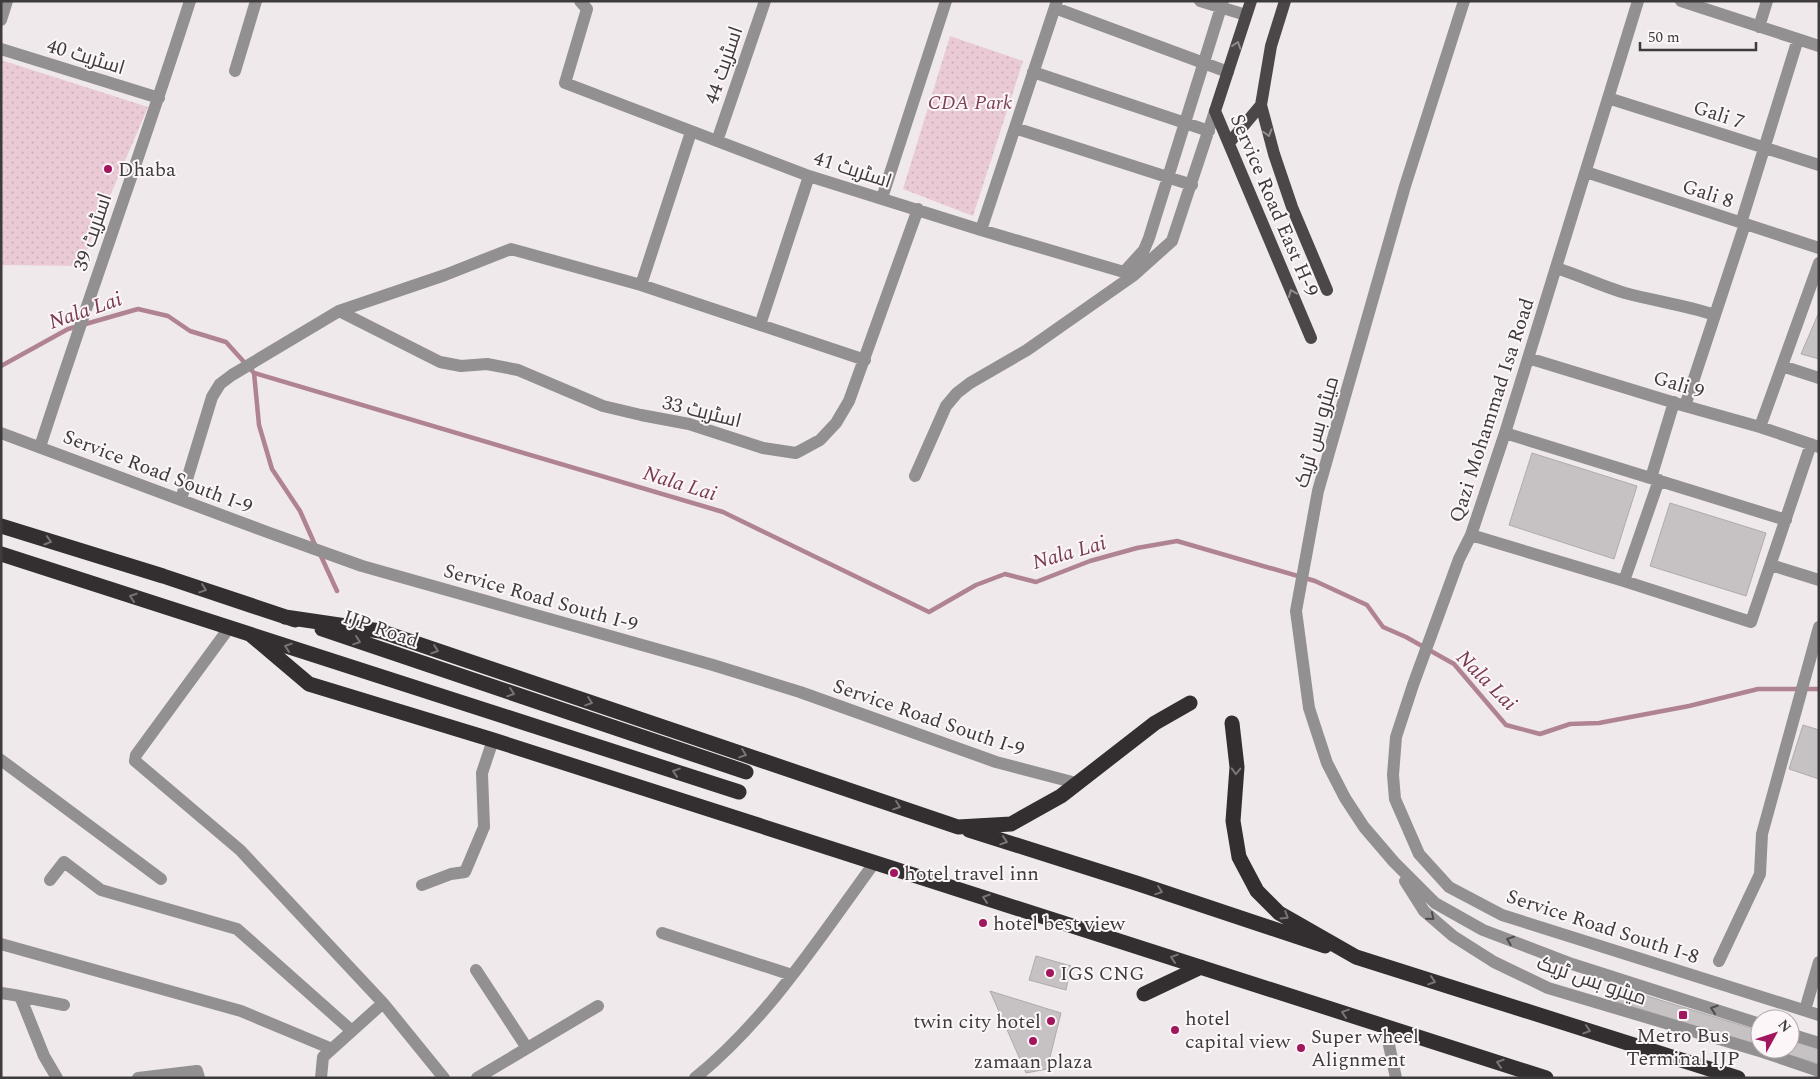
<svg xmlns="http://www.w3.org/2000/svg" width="1820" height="1079" viewBox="0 0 1820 1079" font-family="Spectral,Cairo,serif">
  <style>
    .park { fill: url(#park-dots) }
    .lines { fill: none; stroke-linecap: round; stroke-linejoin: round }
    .stream { stroke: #b08392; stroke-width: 4.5 }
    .building { fill: #c6c1c2; stroke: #afaaab }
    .minor { stroke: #929091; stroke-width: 12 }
    .major { stroke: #4b4748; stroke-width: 12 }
    .highway { stroke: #332f30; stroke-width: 15 }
    .oneway { stroke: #928d8e }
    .oneway2 { stroke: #797576 }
    .oneway3 { stroke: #4e4c4d }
    .poi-dot { fill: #a2165e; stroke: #fcf6f8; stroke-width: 2 }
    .labels { text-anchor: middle; stroke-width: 4; stroke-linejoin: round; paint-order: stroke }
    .street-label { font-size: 20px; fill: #3d3b3c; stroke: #fcf6f8 }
    .park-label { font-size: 20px; font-style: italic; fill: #7d4058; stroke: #fcf6f8 }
    .poi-label { font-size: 20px; fill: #3d3b3c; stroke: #fcf6f8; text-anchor: start }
    .water-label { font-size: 21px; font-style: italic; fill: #783b53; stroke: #fcf6f8 }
  </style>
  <defs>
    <pattern id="park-dots" width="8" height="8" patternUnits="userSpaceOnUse" patternTransform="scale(1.25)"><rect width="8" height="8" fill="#eacbd5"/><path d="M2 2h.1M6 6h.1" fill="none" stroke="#caafb8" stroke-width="1.8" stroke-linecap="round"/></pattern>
  </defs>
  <rect width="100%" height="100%" fill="#efe9eb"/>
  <!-- park -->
  <path class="park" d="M950 36 1023 61 973 216 903 189Z
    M1 60 148 107 80 266 1 265Z"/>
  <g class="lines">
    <!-- stream -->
    <path class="stream" d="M1 366 68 329 138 309 168 316 190 331 226 342 254 373 723 512 929 612 976 585 1005 574 1036 582 1090 561 1137 548 1177 541 1315 581 1367 605 1383 627 1406 637 1454 664 1506 725 1540 734 1570 724 1599 723 1689 706 1758 689H1819
      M254 373 259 425 272 469 300 511 316 547
      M320 554 337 591"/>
  </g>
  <!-- building -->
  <path class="building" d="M1819 312V359L1801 354Z
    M1532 453 1637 486 1614 559 1509 525Z
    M1670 503 1766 533 1746 596 1650 566Z
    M1803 725 1819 730V779L1789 769Z
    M1036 956 1071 966 1066 990 1029 980Z
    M1618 987 1760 1031V1046L1614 1001Z
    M990 991 1061 1013 1047 1069 1026 1073Z
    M1790 1040 1819 1049V1064L1769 1049H1790Z"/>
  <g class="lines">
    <!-- minor -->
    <path class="minor" d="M580 1 587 9 565 83 809 176 981 230 1134 275
      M1200 1 1246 15
      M1464 1 1405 186 1318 491 1296 611 1309 708 1327 763 1345 798 1364 827 1394 862 1435 903 1483 930 1572 964 1760 1024
      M1638 1 1505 433 1471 535 1459 559 1413 685 1396 737 1393 775 1395 799 1419 854 1449 887 1502 915 1819 1015
      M1681 1 1819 46
      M1055 8 1228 72
      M1 20 7 1
      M1759 27 1767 1
      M1 49 159 98
      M235 71 256 1
      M1033 72 1209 131
      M1608 98 1819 165
      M1015 128 1192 185
      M717 141 765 1
      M1586 172 1819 248
      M882 198 946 1
      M1741 223 1798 39
      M981 230 1057 1
      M1556 268C1579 275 1601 286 1625 293 1655 301 1685 305 1715 315
      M1124 272 1144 250 1149 238 1223 1
      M641 285 691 132
      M339 311 440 362 461 366 487 364 518 370 603 406 641 415 689 424 763 448 796 453 820 440 836 423 849 401 918 209
      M760 325 809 176
      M1528 358 1685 406 1760 427 1819 447
      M1782 366 1819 378
      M1685 406 1745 224
      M1760 427 1819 263
      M1 433 267 532 362 566 713 665 800 692 996 762 1076 783
      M1505 433 1786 520
      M40 447C88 298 142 151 190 1
      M915 476 946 406 957 393 970 383 1027 350 1134 275 1172 241 1215 111
      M1651 478 1674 402
      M181 499 212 397 220 384 232 375 339 311 445 275 511 249 641 285 865 360
      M1471 535 1624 581 1751 622 1811 444
      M1771 565 1819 580
      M1624 581 1659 480
      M229 628 136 755 135 761 240 850 383 1003 444 1078
      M1 760 161 879
      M50 880 64 862 101 890 237 929 352 1031
      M1405 881 1424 911 1453 936 1494 962 1548 988 1763 1052 1819 1071
      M422 885 451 874 465 872 484 827 482 773 493 740
      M662 933 792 975
      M1 944 241 1011 332 1049
      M1719 961 1760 874 1762 834 1819 627
      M476 970 527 1048
      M1 993 14 995 64 1005
      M20 996 44 1056 57 1078
      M1805 1010 1819 962
      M1385 1026 1396 1078
      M1790 1034 1819 1043
      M138 1078 197 1071 199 1078
      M321 1078 323 1057 383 1003
      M477 1078 598 1006
      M695 1078C768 1019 820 937 875 862"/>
    <!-- major -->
    <path class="major" d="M1251 1 1215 111 1311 338
      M1285 1 1271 46 1261 105 1274 154 1292 207 1327 290
      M1229 143 1261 105"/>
    <!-- highway -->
    <path class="highway" d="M1 526 163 576 295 620
      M1 554 739 792
      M285 617 380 631 958 827 1011 824 1061 796 1155 723 1190 703
      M322 629 746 772
      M251 635 309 684 493 740 1546 1078
      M1232 723 1237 767 1233 821 1239 857 1257 891 1279 913 1356 957 1738 1078
      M969 830 1136 883 1325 946
      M1144 994 1201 967"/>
  </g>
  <!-- one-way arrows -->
  <defs><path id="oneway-chevron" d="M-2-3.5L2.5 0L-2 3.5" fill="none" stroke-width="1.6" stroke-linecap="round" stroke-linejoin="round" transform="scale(1.25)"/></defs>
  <g class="oneway">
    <use href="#oneway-chevron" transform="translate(1237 45) rotate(-72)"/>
    <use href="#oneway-chevron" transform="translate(1268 133) rotate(74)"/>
    <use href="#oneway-chevron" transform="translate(1292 293) rotate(-113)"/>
  </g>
  <g class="oneway2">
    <use href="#oneway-chevron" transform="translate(48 541) rotate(17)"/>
    <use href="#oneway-chevron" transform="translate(203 589) rotate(19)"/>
    <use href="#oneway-chevron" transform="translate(133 597) rotate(-162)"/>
    <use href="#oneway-chevron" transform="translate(357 641) rotate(19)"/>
    <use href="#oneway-chevron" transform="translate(288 647) rotate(-162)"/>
    <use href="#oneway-chevron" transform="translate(435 650) rotate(19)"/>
    <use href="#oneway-chevron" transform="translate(511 693) rotate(19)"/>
    <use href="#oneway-chevron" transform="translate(589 702) rotate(19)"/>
    <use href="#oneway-chevron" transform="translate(743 754) rotate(19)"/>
    <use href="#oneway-chevron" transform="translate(1236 771) rotate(92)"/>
    <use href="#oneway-chevron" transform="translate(676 772) rotate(-162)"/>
    <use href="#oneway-chevron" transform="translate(897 806) rotate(19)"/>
    <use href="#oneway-chevron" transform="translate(1004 841) rotate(18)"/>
    <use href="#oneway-chevron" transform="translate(1159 891) rotate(19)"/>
    <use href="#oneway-chevron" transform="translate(986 898) rotate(-162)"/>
    <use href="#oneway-chevron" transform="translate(1285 916) rotate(32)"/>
    <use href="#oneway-chevron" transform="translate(1174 958) rotate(-162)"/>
    <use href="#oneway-chevron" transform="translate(1432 981) rotate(18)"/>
    <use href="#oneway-chevron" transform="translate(1345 1013) rotate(-162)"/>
    <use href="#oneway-chevron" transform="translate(1587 1030) rotate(18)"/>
    <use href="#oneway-chevron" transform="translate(1500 1063) rotate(-162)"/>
  </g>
  <g class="oneway3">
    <use href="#oneway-chevron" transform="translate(1431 917) rotate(40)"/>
    <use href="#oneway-chevron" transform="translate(1510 940) rotate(-159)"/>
    <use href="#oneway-chevron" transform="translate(1714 1009) rotate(-162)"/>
  </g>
  <!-- markers -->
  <g class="poi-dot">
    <circle cx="108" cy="169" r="5"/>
    <circle cx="894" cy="873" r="5"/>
    <circle cx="983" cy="923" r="5"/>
    <circle cx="1050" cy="973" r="5"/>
    <rect x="1678" y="1010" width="10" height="10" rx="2.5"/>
    <circle cx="1051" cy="1021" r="5"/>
    <circle cx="1175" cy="1030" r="5"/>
    <circle cx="1033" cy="1041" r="5"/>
    <circle cx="1301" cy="1048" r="5"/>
  </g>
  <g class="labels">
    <!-- street labels -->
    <g class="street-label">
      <text transform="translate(86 56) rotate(17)" y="7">اسٹریٹ 40</text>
      <text transform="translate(723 65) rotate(-71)" y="7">اسٹریٹ 44</text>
      <text transform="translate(1719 114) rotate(18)" y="7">Gali 7</text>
      <text transform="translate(853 169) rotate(18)" y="7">اسٹریٹ 41</text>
      <text transform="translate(1708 193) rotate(18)" y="7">Gali 8</text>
      <text transform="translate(1275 205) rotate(67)" y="7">Service Road East H-9</text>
      <text transform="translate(92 232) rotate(-71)" y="7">اسٹریٹ 39</text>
      <text transform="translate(1679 384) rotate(17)" y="7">Gali 9</text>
      <text transform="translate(1491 410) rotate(-72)" y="7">Qazi Mohammad Isa Road</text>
      <text transform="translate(702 411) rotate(14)" y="7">اسٹریٹ 33</text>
      <text transform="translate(1316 432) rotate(-74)" y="7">میٹرو بس ٹریک</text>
      <text transform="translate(158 471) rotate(21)" y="7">Service Road South I-9</text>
      <text transform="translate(541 597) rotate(16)" y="7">Service Road South I-9</text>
      <text transform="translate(381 628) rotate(19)" y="7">IJP Road</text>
      <text transform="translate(929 717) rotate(19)" y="7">Service Road South I-9</text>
      <text transform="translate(1603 926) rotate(18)" y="7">Service Road South I-8</text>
      <text transform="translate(1592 980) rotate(19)" y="7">میٹرو بس ٹریک</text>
    </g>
    <!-- park labels -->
    <g class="park-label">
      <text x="970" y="109">CDA Park</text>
    </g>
    <!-- poi labels -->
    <g class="poi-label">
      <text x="118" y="176">Dhaba</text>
      <text x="904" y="880">hotel travel inn</text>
      <text x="993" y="930">hotel best view</text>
      <text x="1060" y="980">IGS CNG</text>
      <text x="1185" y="1025">hotel<tspan x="1185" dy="23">capital view</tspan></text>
      <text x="1041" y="1028" text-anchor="end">twin city hotel</text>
      <text x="1683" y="1042" text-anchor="middle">Metro Bus<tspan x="1683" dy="23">Terminal IJP</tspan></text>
      <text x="1311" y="1043">Super wheel<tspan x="1311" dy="23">Alignment</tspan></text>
      <text x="1033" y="1068" text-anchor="middle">zamaan plaza</text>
    </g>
    <!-- water labels -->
    <g class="water-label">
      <text transform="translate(85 310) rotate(-19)" y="7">Nala Lai</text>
      <text transform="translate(680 483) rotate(17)" y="7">Nala Lai</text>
      <text transform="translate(1069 552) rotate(-16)" y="7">Nala Lai</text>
      <text transform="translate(1487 680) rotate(45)" y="7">Nala Lai</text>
    </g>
  </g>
  <!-- border -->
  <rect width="1820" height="1079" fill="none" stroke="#3d3b3c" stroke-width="5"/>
  <!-- north arrow -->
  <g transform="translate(1775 1034) rotate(50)"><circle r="24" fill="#fcf6f8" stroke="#b0abad"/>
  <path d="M0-4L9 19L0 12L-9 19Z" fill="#a2165e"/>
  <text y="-8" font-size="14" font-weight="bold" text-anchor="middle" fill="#3d3b3c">N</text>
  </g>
  <!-- scale -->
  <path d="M1640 42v8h116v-8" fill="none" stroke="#3d3b3c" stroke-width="2.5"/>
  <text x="1648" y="42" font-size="15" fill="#3d3b3c" stroke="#fcf6f8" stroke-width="4" paint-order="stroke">50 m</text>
</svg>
